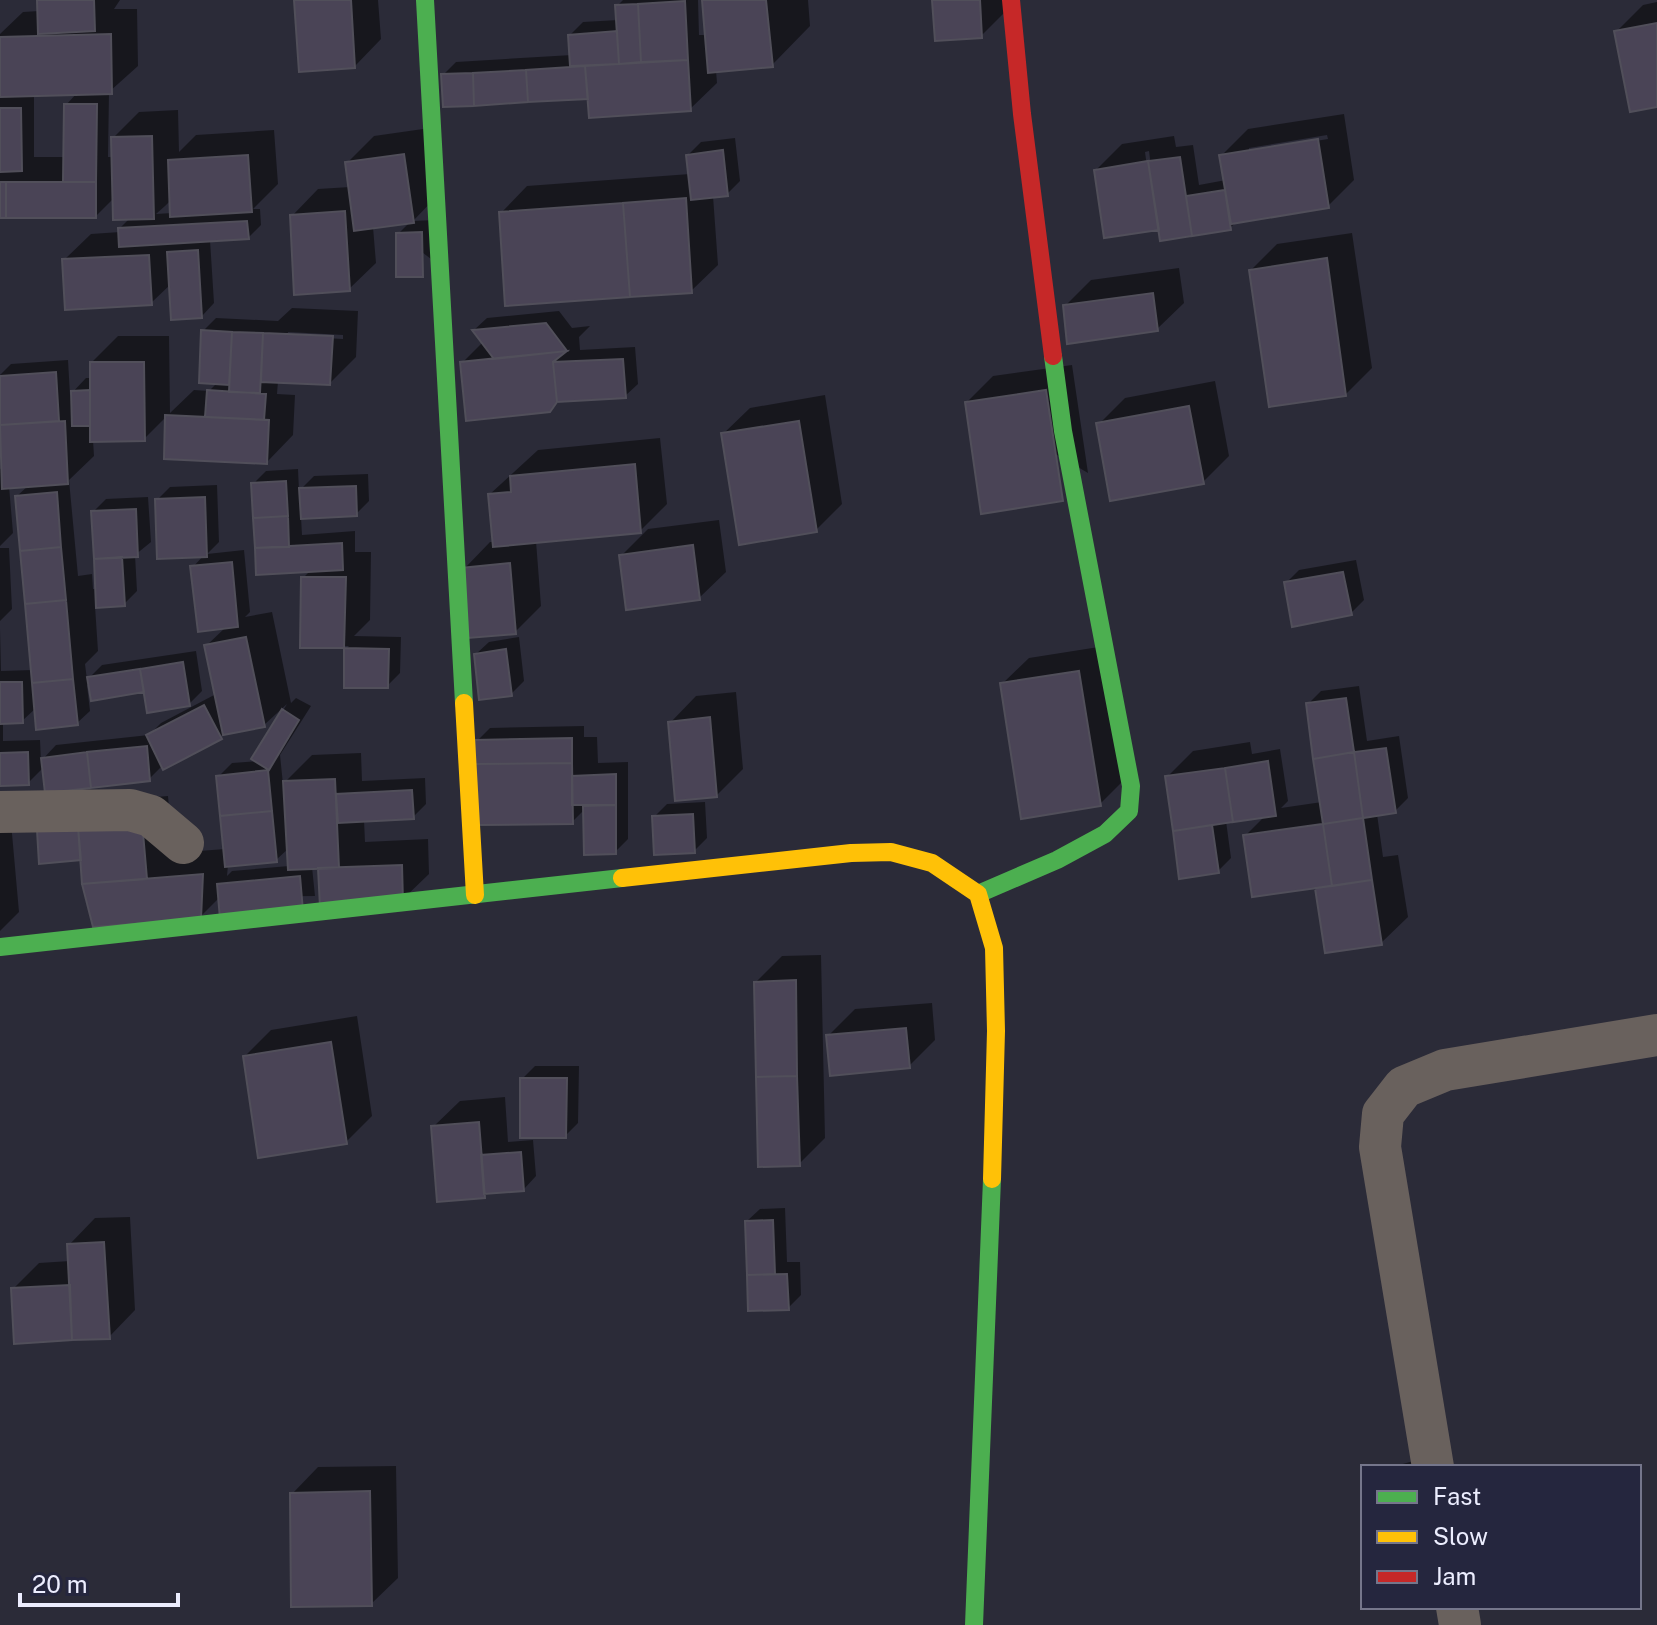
<svg xmlns="http://www.w3.org/2000/svg" width="1657" height="1625" viewBox="0 0 1657 1625" font-family="'Public Sans',sans-serif">
  <style>
    .shadow { fill: #0007; fill-rule: evenodd }
    .building { fill: #4a4456; stroke: #514f5a; stroke-width: 2 }
    .lines { fill: none; stroke-linecap: round; stroke-linejoin: round }
    .street { stroke: #69615d; stroke-width: 42 }
    .fast { stroke: #4caf50; stroke-width: 18 }
    .slow { stroke: #ffc107; stroke-width: 18 }
    .jam { stroke: #c62828; stroke-width: 18 }
  </style>
  <rect width="100%" height="100%" fill="#2b2b38"/>
  <!-- shadow -->
  <path class="shadow" d="M39 0H120L114 9H137L138 66 109 92 108 157H114L113 138 139 112 178 110 179 152 196 135 274 130 278 184 253 209H260L261 225 248 238 210 240 214 303 202 316 171 284 151 303 64 260 91 234 120 232V228L130 218 115 197 96 216H0V34L23 12 39 11ZM77 93 66 105V157H34V94ZM172 199V213L156 214 165 206Z
    M296 0H378L381 39 355 66Z
    M623 0H698L699 35H707L704 0H808L810 26 772 65 716 70 717 83 690 109 443 75 456 62 572 55 570 35 583 22 618 20 617 6Z
    M934 0H1007L1008 9 981 36Z
    M1657 2V105L1617 31 1643 5Z
    M1344 114 1354 180 1328 206 1237 221 1230 228 1161 238 1160 228 1096 170 1122 144 1174 136 1176 147 1193 145 1199 185 1226 180 1221 156 1248 129ZM1327 135 1328 139 1249 152V148ZM1149 151 1152 174H1148L1145 152Z
    M430 128 439 194 413 221 434 220 435 262 398 234 411 221 373 227 376 263 349 289 292 216 318 189 350 187 347 163 374 136Z
    M735 138 740 181 727 194 713 196 718 265 691 291 501 213 527 186 690 174 688 155 701 142Z
    M1352 233 1372 368 1346 394 1251 270 1277 244Z
    M1179 268 1184 303 1157 329 1065 306 1091 280Z
    M292 308 358 311 356 357 330 383 278 381 277 394 295 395 293 435 267 462 167 416 144 439 93 440 94 456 69 480 78 576 92 574 93 589H97L93 512 106 499 148 497 151 542 135 555 137 591 124 604 95 606 98 651 85 664 87 680 102 665 196 651 202 691 189 704 145 690 87 685 90 711 77 723 36 708 22 721 3 722V741L40 740 41 761 56 745 149 735 161 723 216 694 206 646 226 627 193 567 204 555 157 500 170 487 217 485 219 542 207 554 244 550 250 612 245 617 272 612 291 703 296 698 311 706 280 755 283 784 312 755 361 753 362 781 425 778 426 804 413 817 364 820 365 842 428 839 429 874 402 900 320 866 312 867 315 896 220 897 200 917 94 925 107 801 168 796 173 853 225 849 219 776 232 763 258 761 254 758 287 704 264 725 226 733 164 767 163 765 149 779 44 767 28 783 0 784V629L1 671 32 670 17 496 29 485 9 486 13 533 0 546V469L3 468 0 375 11 364 68 360 70 395 86 378H92V362L118 336H169L170 413 194 390 209 391 218 382 203 331 216 318 278 321ZM288 332 343 335V339L288 336ZM289 848V866L232 871 227 876 228 865 276 860Z
    M559 311 572 328 590 326 579 337 580 350 635 347 638 384 625 396 560 400 549 411 462 363 483 342 474 330 487 318Z
    M1072 365 1088 473 967 402 993 376Z
    M1215 381 1229 456 1203 482 1099 424 1125 398Z
    M825 395 842 504 816 530 723 434 750 408Z
    M660 438 667 504 640 531 536 541 541 606 515 632 464 569 490 542H494L490 494 538 450Z
    M298 469 299 491 314 476 368 474 369 501 356 514 301 517 302 535 355 531V552H371L370 620 354 636 401 637 400 673 387 686 346 649 349 646H302L303 578 311 570 258 572 253 484 266 471Z
    M719 520 726 572 699 598 622 555 648 529Z
    M0 548H9L12 609 0 621Z
    M1356 560 1364 600 1351 613 1286 583 1299 570Z
    M519 637 524 681 511 694 476 654 489 642Z
    M1105 646 1126 778 1100 804 1002 684 1029 658Z
    M1359 686 1367 741 1399 736 1408 798 1395 811 1377 814 1383 857 1398 855 1408 917 1381 943 1317 886 1245 836 1266 815 1226 821 1231 858 1218 871 1167 777 1193 751 1250 742 1252 754 1280 749 1288 801 1281 808 1322 802 1308 704 1321 691Z
    M736 692 743 769 716 796 670 723 696 696Z
    M584 726V737H597L598 763 628 762V839L615 852 585 809 572 822 477 741 490 728Z
    M9 800 19 912 0 931V801Z
    M705 802 707 838 694 851 654 817 667 804Z
    M821 955 825 1138 799 1164 756 982 782 956Z
    M932 1003 935 1040 909 1066 828 1036 855 1009Z
    M357 1016 372 1116 346 1142 245 1056 271 1030Z
    M535 1066H579L578 1123 565 1136 522 1079Z
    M505 1097 508 1142 533 1140 536 1176 524 1189 488 1192 484 1196 433 1127 460 1101Z
    M785 1208 787 1262H800L801 1295 788 1308 750 1309 747 1221 760 1209Z
    M130 1217 135 1310 109 1337 13 1289 39 1263 70 1261 69 1245 95 1218Z
    M1428 1457 1430 1467H1397L1399 1465Z
    M396 1466 398 1578 371 1604 292 1494 318 1467Z"/>
  <!-- building -->
  <path class="building" d="M37 0H94L95 31 38 34Z
    M294 0H351L355 68 299 72Z
    M702 0H766L773 67 708 73Z
    M932 0H980L982 38 935 41Z
    M685 1 688 60 641 62 638 4Z
    M638 4 641 62 619 64 615 5Z
    M1657 23V107L1630 112 1614 31Z
    M617 31 619 64 570 66 568 35Z
    M111 34 112 94 0 97V37Z
    M688 60 691 111 589 118 585 66Z
    M585 66 588 99 528 102 526 70Z
    M526 70 528 102 474 106 473 73Z
    M473 73 474 106 443 107 441 74Z
    M64 104H97L96 182H63Z
    M0 108H21L22 171 0 172Z
    M152 136 154 219 113 220 111 137Z
    M1318 139 1329 208 1231 224 1219 155Z
    M723 150 728 196 691 200 686 155Z
    M404 154 414 223 354 231 345 162Z
    M248 155 252 212 170 217 168 160Z
    M1180 157 1192 236 1160 241 1148 161Z
    M1148 161 1159 230 1104 238 1094 170Z
    M0 182H6V218H0Z
    M6 182H96V218H6Z
    M1225 190 1231 230 1192 236 1186 196Z
    M686 198 692 293 630 297 623 203Z
    M623 203 630 297 505 306 499 212Z
    M345 211 350 291 294 295 290 215Z
    M247 221 249 239 119 247 118 228Z
    M422 232 423 277H396V233Z
    M198 250 202 318 171 320 167 252Z
    M149 255 152 305 65 310 62 259Z
    M1327 258 1346 396 1269 407 1249 270Z
    M1153 293 1158 331 1067 344 1063 305Z
    M546 323 567 351 494 359 472 330Z
    M201 330 232 332 229 385 199 383Z
    M232 332 263 333 260 393 229 392Z
    M263 333 333 336 330 385 261 382Z
    M567 351 553 362 557 402 550 412 466 421 460 362Z
    M623 359 626 398 557 402 553 362Z
    M90 362H144L145 441 90 442Z
    M56 372 59 421 0 425V376Z
    M90 390V426H72L71 391Z
    M207 390 266 394 264 420 205 417Z
    M1046 390 1063 501 981 514 965 402Z
    M1189 406 1204 484 1110 501 1096 423Z
    M165 415 269 420 267 464 164 459Z
    M65 421 68 484 2 489 0 425Z
    M799 421 817 532 739 545 721 433Z
    M635 464 641 533 493 547 488 494 511 492 510 476Z
    M286 481 288 516 253 518 251 483Z
    M356 486 357 516 301 519 299 488Z
    M57 492 61 547 20 551 15 496Z
    M205 497 207 557 157 559 155 499Z
    M136 509 138 557 94 559 91 511Z
    M288 516 289 547 255 548 253 518Z
    M342 543 343 570 256 575 255 548Z
    M693 545 700 600 626 610 619 555Z
    M61 547 66 600 25 604 20 551Z
    M122 557 125 606 96 608 94 559Z
    M232 562 238 627 198 632 190 566Z
    M510 563 516 634 468 638 461 568Z
    M1343 572 1352 615 1292 627 1284 582Z
    M301 577H346L344 648H300Z
    M66 600 73 679 32 683 25 604Z
    M246 637 265 727 223 735 204 645Z
    M344 648 389 649 388 688H344Z
    M506 649 512 696 479 700 474 654Z
    M183 662 190 706 147 713 140 669Z
    M140 669 144 692 91 701 87 677Z
    M1079 671 1101 806 1021 819 1000 683Z
    M73 679 78 725 36 730 32 683Z
    M0 682H22L23 723 0 724Z
    M1346 698 1354 752 1313 759 1306 703Z
    M204 705 222 739 163 770 146 735Z
    M282 709 299 720 269 770 251 759Z
    M710 717 717 797 675 801 668 722Z
    M572 738V763L475 764V740Z
    M147 746 150 781 91 788 87 752Z
    M1386 748 1396 813 1363 818 1354 752Z
    M28 752 29 785 0 786V753Z
    M87 752 91 788 45 793 41 758Z
    M1354 752 1363 818 1323 824 1313 759Z
    M1268 761 1276 816 1233 822 1225 768Z
    M572 763 573 824 476 825 475 764Z
    M1225 768 1233 822 1173 831 1165 776Z
    M268 770 272 811 220 816 216 776Z
    M616 774V805H572V776Z
    M335 779 339 868 288 870 283 781Z
    M412 790 414 819 338 823 336 794Z
    M616 805V854L584 855 583 806Z
    M272 811 277 862 225 867 220 816Z
    M693 814 695 853 654 855 652 816Z
    M1363 818 1372 880 1332 886 1323 824Z
    M142 821 147 879 82 884 78 827Z
    M1323 824 1332 886 1252 897 1243 835Z
    M1212 825 1219 873 1179 879 1173 831Z
    M78 827 81 860 39 864 37 830Z
    M402 865 403 902 320 907 318 868Z
    M203 874 201 919 93 927 82 884Z
    M300 876 303 911 220 919 217 884Z
    M1372 880 1382 945 1325 953 1315 888Z
    M796 980 797 1076 756 1077 754 982Z
    M906 1028 910 1068 830 1076 826 1035Z
    M331 1042 347 1144 258 1158 243 1056Z
    M797 1076 800 1166 758 1167 756 1077Z
    M520 1078H567L566 1138H520Z
    M479 1122 485 1198 437 1202 431 1126Z
    M521 1152 524 1191 484 1194 481 1155Z
    M773 1220 775 1274 747 1275 745 1221Z
    M104 1242 110 1339 72 1340 67 1244Z
    M787 1274 789 1310 748 1311 747 1275Z
    M70 1285 72 1340 14 1344 11 1288Z
    M370 1491 372 1606 291 1607 290 1493Z"/>
  <g class="lines">
    <!-- street -->
    <path class="street" d="M0 812 130 810 151 816 183 843
      M1433 1467 1380 1147 1383 1114 1404 1087 1445 1070 1657 1035
      M1457 1607 1460 1625"/>
    <!-- fast -->
    <path class="fast" d="M425 0 464 703
      M978 894 1057 860 1105 834 1129 811 1131 786 1063 431 1053 356
      M0 947 622 878
      M974 1625 992 1179"/>
    <!-- slow -->
    <path class="slow" d="M464 703 475 895
      M622 878 851 853 891 852 932 863 978 894 994 948 996 1031 992 1179"/>
    <!-- jam -->
    <path class="jam" d="M1011 0 1022 114 1053 356"/>
  </g>
  <!-- legend -->
  <rect x="1361" y="1465" width="280" height="144" fill="#25263e" stroke="#75768b" stroke-width="2"/>
  <rect x="1377" y="1491" width="40" height="12" fill="#4caf50" stroke="#75768b" stroke-width="2"/>
  <text x="1433" y="1505" font-size="24" fill="#ecedfe">Fast</text>
  <rect x="1377" y="1531" width="40" height="12" fill="#ffc107" stroke="#75768b" stroke-width="2"/>
  <text x="1433" y="1545" font-size="24" fill="#ecedfe">Slow</text>
  <rect x="1377" y="1571" width="40" height="12" fill="#c62828" stroke="#75768b" stroke-width="2"/>
  <text x="1433" y="1585" font-size="24" fill="#ecedfe">Jam</text>
  <!-- scale -->
  <path d="M20 1593v12h158v-12" fill="none" stroke="#ecedfe" stroke-width="4"/>
  <text x="32" y="1593" font-size="24" fill="#ecedfe" stroke="#25263e" stroke-width="6" paint-order="stroke">20 m</text>
</svg>
